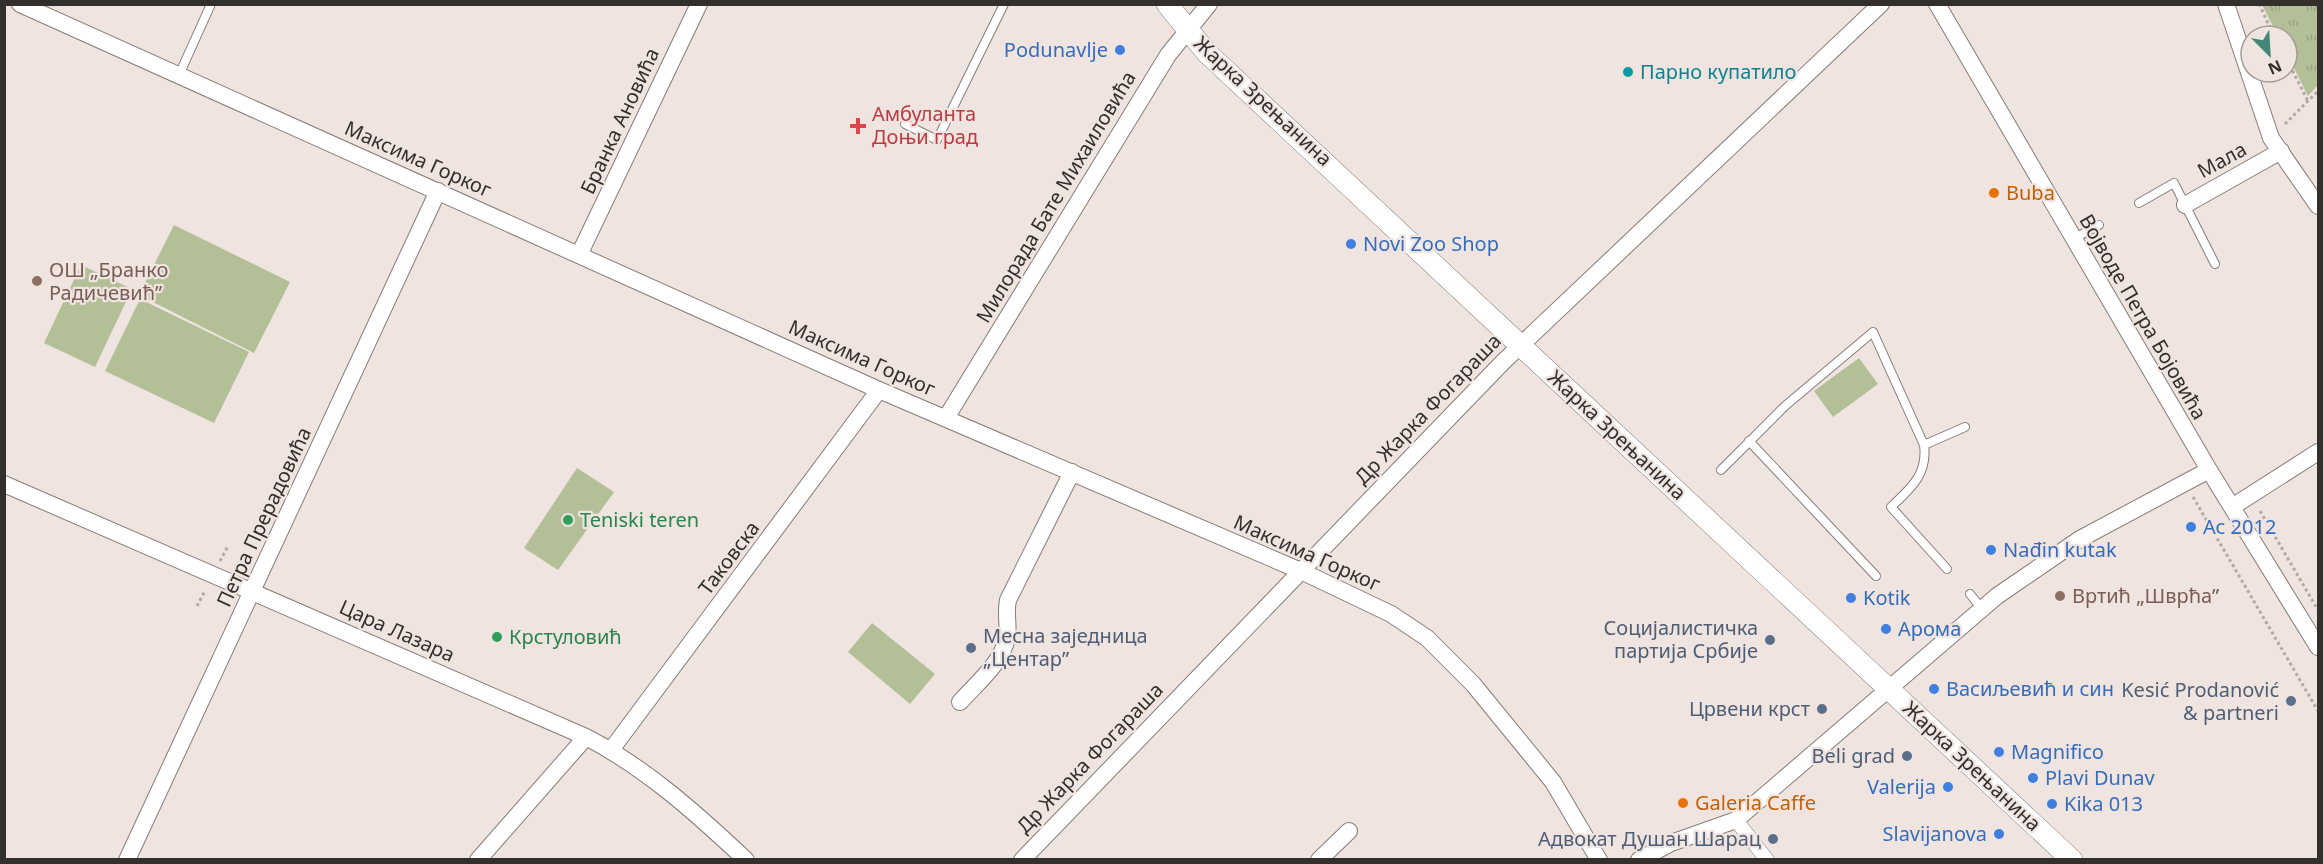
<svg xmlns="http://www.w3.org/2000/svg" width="2323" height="864" viewBox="0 0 2323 864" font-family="'Noto Sans',sans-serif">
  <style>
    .grass { fill: url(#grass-tufts) }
    .garden { fill: #b3bf96 }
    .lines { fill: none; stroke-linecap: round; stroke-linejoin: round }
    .service-casing { stroke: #867c78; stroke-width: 10 }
    .pedestrian-casing { stroke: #867c78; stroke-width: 15 }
    .minor-casing { stroke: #867c78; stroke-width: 18 }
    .tertiary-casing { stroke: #867c78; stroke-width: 22 }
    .path { stroke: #b2a9a5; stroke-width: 3; stroke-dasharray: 3 3; stroke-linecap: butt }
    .service { stroke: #fff; stroke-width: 8 }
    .pedestrian { stroke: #fff; stroke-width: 14 }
    .minor { stroke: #fff; stroke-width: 16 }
    .tertiary { stroke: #fff; stroke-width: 21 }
    .shop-dot { fill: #3f7fe0; stroke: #efe4df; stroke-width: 2 }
    .culture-dot { fill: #0f9aa8; stroke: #efe4df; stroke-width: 2 }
    .health-dot { fill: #e0444e; stroke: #efe4df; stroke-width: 2 }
    .food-dot { fill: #e8710a; stroke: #efe4df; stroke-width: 2 }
    .education-dot { fill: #8d6e63; stroke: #efe4df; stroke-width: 2 }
    .leisure-dot { fill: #2e9e5b; stroke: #efe4df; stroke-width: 2 }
    .service-dot { fill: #5c6f8a; stroke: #efe4df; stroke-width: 2 }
    .labels { text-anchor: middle; stroke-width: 4.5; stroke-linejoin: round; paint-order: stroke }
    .shop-label { font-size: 20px; fill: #366cbe; stroke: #efe4df; text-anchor: start }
    .culture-label { font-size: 20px; fill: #0d838f; stroke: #efe4df; text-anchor: start }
    .street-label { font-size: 20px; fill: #332f2d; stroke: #efe4df }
    .health-label { font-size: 20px; fill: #be3a42; stroke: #efe4df; text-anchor: start }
    .food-label { font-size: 20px; fill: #c56008; stroke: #efe4df; text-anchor: start }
    .education-label { font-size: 20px; fill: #785e54; stroke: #efe4df; text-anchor: start }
    .leisure-label { font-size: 20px; fill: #27864d; stroke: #efe4df; text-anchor: start }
    .service-label { font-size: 20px; fill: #4e5e75; stroke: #efe4df; text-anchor: end }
  </style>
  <defs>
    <pattern id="grass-tufts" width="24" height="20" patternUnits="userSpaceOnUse" patternTransform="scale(1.5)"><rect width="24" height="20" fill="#b3bf96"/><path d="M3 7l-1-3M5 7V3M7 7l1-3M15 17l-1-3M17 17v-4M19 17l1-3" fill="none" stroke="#9aa482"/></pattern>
  </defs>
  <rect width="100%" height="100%" fill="#efe4df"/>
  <!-- grass -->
  <path class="grass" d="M2262 5H2318V85L2308 96 2287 54V36H2278Z"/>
  <!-- garden -->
  <path class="garden" d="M174 225 290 282 254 353 139 295Z
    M81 265 132 289 95 367 44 343Z
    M140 299 249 352 214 423 105 371Z
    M1859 358 1878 384 1833 417 1814 391Z
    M577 468 614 492 558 570 524 548Z
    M872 623 935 674 910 704 848 652Z"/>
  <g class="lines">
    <!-- service casing -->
    <g class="service-casing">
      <path id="service" d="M179 75 211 4
        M905 124 937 140 1004 4
        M2139 203 2174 183 2215 264
        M2073 239 2099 225
        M1749 441 1876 576
        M1924 445C1928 474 1911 488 1891 507L1947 569
        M1721 470 1785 406 1873 332 1924 445 1965 427
        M1970 594 1982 609"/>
    </g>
    <!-- pedestrian casing -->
    <g class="pedestrian-casing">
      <path id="pedestrian" d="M1736 820 1767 860"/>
    </g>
    <!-- minor casing -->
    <g class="minor-casing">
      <path id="minor" d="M20 4 879 390 1301 571 1391 614 1427 638 1473 684 1553 782 1599 860
        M1937 4 2209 470 2318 647
        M2226 4 2271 138 2318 206
        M2185 205 2281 151
        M579 255 699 4
        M946 418 1168 55 1209 4
        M4 484 586 737C646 768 697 814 746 860
        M2232 507 2318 452
        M960 702C976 684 1003 662 1007 637 1009 625 1005 613 1008 600L1072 472
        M611 750 879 390
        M127 860 438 191
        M478 860 586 737
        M1022 860 1503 362 1881 4
        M1319 860 1349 831
        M1639 860 1671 843 1736 820 1997 596 2080 539 2209 470"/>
    </g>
    <!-- tertiary casing -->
    <g class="tertiary-casing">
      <path id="tertiary" d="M1167 4 1207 53 2072 860"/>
    </g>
    <!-- path -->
    <path class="path" d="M2259 4 2274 36
      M2287 60 2308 101
      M2285 124 2318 91
      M2193 497 2318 711
      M2260 511 2318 610
      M220 561 228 546
      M197 606 205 591"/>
    <!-- service -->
    <use href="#service" class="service"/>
    <!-- pedestrian -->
    <use href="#pedestrian" class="pedestrian"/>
    <!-- minor -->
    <use href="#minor" class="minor"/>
    <!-- tertiary -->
    <use href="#tertiary" class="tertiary"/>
  </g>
  <!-- markers -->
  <g class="shop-dot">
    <circle cx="1120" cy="50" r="6"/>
    <circle cx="1351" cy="244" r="6"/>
    <circle cx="2191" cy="527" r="6"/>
    <circle cx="1991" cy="550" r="6"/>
    <circle cx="1851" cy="598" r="6"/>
    <circle cx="1886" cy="629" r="6"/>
    <circle cx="1934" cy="689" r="6"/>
    <circle cx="1999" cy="752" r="6"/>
    <circle cx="2033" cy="778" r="6"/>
    <circle cx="1948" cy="787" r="6"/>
    <circle cx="2052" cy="804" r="6"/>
    <circle cx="1999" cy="834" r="6"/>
  </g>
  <circle class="culture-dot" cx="1628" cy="72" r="6"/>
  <path class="health-dot" d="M855 117h6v6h6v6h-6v6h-6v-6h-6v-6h6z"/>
  <g class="food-dot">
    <circle cx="1994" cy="193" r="6"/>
    <circle cx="1683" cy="803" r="6"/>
  </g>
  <g class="education-dot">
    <circle cx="37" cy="281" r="6"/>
    <circle cx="2060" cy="596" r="6"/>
  </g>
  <g class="leisure-dot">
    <circle cx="568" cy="520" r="6"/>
    <circle cx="497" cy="637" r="6"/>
  </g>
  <g class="service-dot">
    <circle cx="1770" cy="640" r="6"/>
    <circle cx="971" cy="648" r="6"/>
    <circle cx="2291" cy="701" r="6"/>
    <circle cx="1822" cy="709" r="6"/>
    <circle cx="1907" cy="756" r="6"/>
    <circle cx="1773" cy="839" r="6"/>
  </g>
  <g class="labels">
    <!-- shop labels -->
    <g class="shop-label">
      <text x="1108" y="57" text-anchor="end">Podunavlje</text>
      <text x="1363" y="251">Novi Zoo Shop</text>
      <text x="2203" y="534">Ас 2012</text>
      <text x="2003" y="557">Nađin kutak</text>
      <text x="1863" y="605">Kotik</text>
      <text x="1898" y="636">Арома</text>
      <text x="1946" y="696">Васиљевић и син</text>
      <text x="2011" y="759">Magnifico</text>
      <text x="2045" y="785">Plavi Dunav</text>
      <text x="1936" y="794" text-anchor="end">Valerija</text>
      <text x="2064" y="811">Kika 013</text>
      <text x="1987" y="841" text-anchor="end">Slavijanova</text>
    </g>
    <!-- culture labels -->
    <g class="culture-label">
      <text x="1640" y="79">Парно купатило</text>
    </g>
    <!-- street labels -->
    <g class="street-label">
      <text transform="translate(1263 101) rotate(43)" y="7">Жарка Зрењанина</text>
      <text transform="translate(620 121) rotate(-65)" y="7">Бранка Ановића</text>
      <text transform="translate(418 159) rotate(24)" y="7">Максима Горког</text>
      <text transform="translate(2222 160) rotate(-29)" y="7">Мала</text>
      <text transform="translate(1056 197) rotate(-59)" y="7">Милорада Бате Михаиловића</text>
      <text transform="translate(2143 317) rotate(60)" y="7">Војводе Петра Бојовића</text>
      <text transform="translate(862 358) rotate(24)" y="7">Максима Горког</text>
      <text transform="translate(1428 409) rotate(-46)" y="7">Др Жарка Фогараша</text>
      <text transform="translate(1617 435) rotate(43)" y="7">Жарка Зрењанина</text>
      <text transform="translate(264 517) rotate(-65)" y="7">Петра Прерадовића</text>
      <text transform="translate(1307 553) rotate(24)" y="7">Максима Горког</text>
      <text transform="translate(729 558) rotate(-53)" y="7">Таковска</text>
      <text transform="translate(397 631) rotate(24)" y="7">Цара Лазара</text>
      <text transform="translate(1090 758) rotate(-46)" y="7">Др Жарка Фогараша</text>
      <text transform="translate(1972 766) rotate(43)" y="7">Жарка Зрењанина</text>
    </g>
    <!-- health labels -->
    <g class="health-label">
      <text x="872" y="121">Амбуланта<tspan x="872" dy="23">Доњи град</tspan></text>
    </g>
    <!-- food labels -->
    <g class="food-label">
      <text x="2006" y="200">Buba</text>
      <text x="1695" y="810">Galeria Caffe</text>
    </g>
    <!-- education labels -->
    <g class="education-label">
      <text x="49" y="277">ОШ „Бранко<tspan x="49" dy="23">Радичевић”</tspan></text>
      <text x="2072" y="603">Вртић „Шврћа”</text>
    </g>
    <!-- leisure labels -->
    <g class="leisure-label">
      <text x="580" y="527">Teniski teren</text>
      <text x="509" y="644">Крстуловић</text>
    </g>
    <!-- service labels -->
    <g class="service-label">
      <text x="1758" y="635">Социјалистичка<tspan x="1758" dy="23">партија Србије</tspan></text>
      <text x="983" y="643" text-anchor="start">Месна заједница<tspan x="983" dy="23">„Центар”</tspan></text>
      <text x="2279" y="697">Kesić Prodanović<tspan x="2279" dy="23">&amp; partneri</tspan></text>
      <text x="1810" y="716">Црвени крст</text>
      <text x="1895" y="763">Beli grad</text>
      <text x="1761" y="846">Адвокат Душан Шарац</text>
    </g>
  </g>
  <!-- border -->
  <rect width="2323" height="864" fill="none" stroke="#332f2d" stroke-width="12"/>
  <!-- north arrow -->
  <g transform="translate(2269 54) rotate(156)"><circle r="28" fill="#efe4df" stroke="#a49c98" stroke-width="1.5"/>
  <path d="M0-4.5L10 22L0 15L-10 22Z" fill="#448779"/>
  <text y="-9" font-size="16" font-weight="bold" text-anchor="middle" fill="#332f2d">N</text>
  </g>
</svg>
